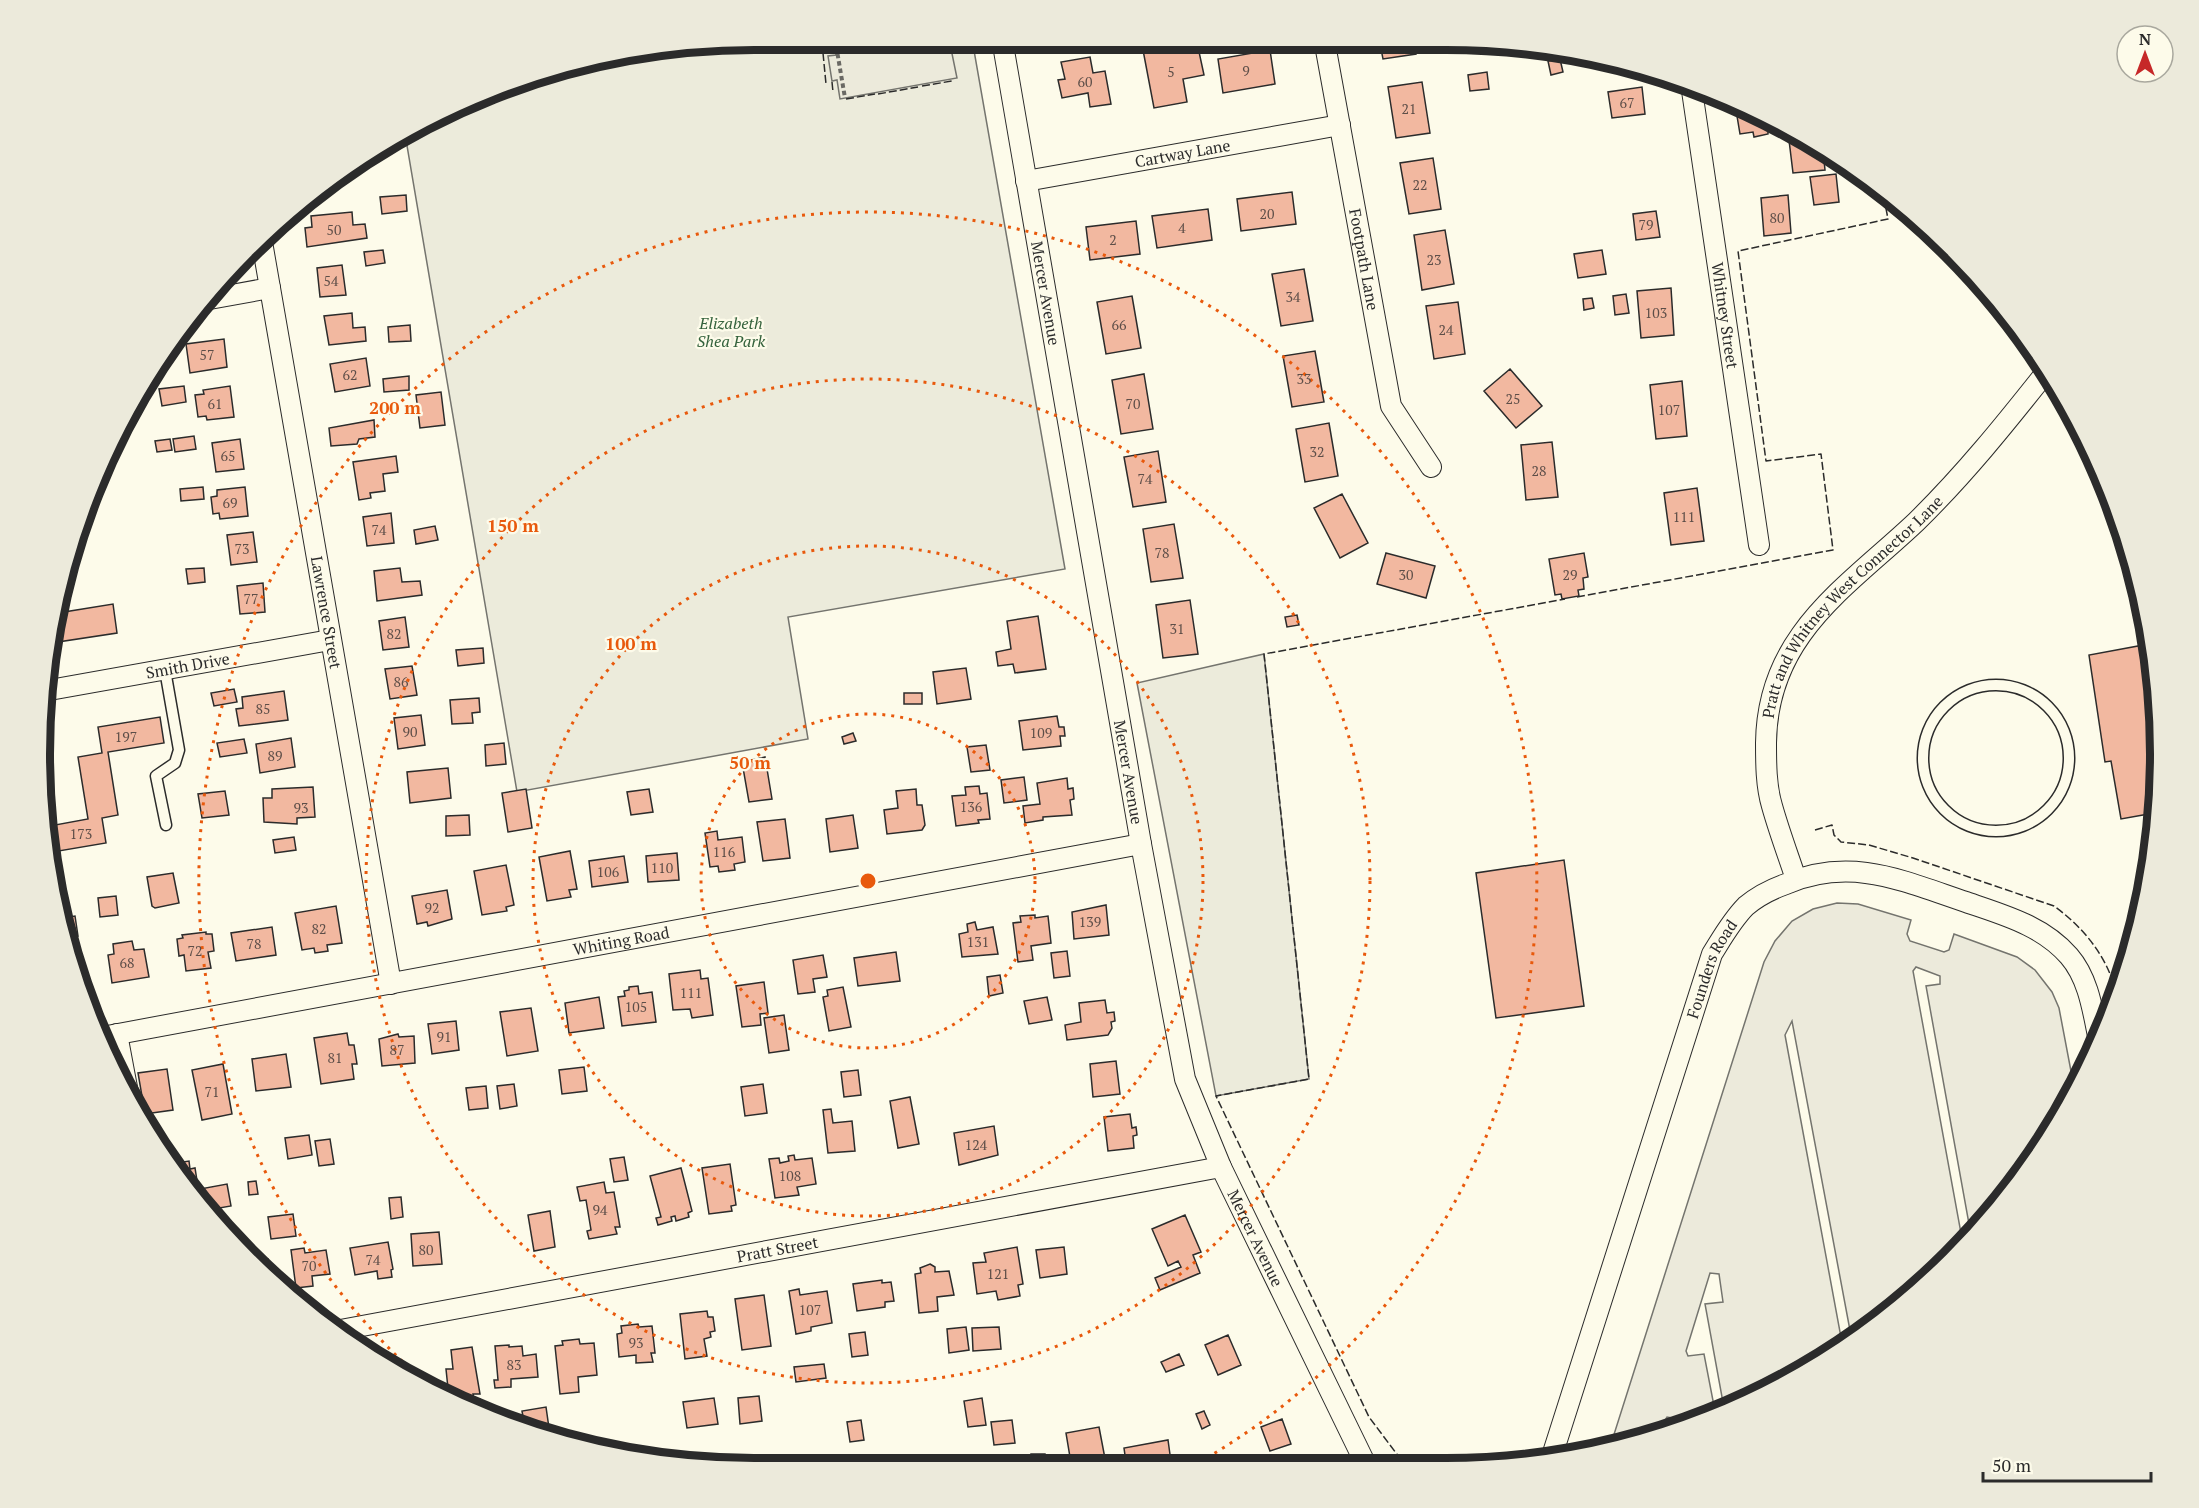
<svg xmlns="http://www.w3.org/2000/svg" width="2199" height="1508" viewBox="0 0 2199 1508" font-family="'PT Serif',serif">
  <style>
    .green { fill: #ecebdb; stroke: #74746e; stroke-width: 1.5 }
    .parking { fill: #eceadb; stroke: #74746e; stroke-width: 1.5 }
    .building { fill: #f2b8a0; stroke: #2b2b2b; stroke-width: 1.5 }
    .lines { fill: none; stroke-linecap: round; stroke-linejoin: round }
    .service-casing { stroke: #2b2b2b; stroke-width: 13 }
    .minor-casing { stroke: #2b2b2b; stroke-width: 22 }
    .path { stroke: #6a6964; stroke-width: 4; stroke-dasharray: 4.5 3; stroke-linecap: butt }
    .service { stroke: #fdfbea; stroke-width: 10 }
    .minor { stroke: #fdfbea; stroke-width: 20 }
    .fence { stroke: #2b2b2b; stroke-width: 1.5; stroke-dasharray: 8 3; stroke-linecap: butt }
    .ring { fill: none; stroke: #e8590c; stroke-width: 3; stroke-dasharray: 3 6 }
    .labels { text-anchor: middle; stroke-width: 4.5; stroke-linejoin: round; paint-order: stroke }
    .number-label { font-size: 14px; fill: #5d4e48 }
    .street-label { font-size: 16px; fill: #2b2b2b; stroke: #fdfbea }
    .park-label { font-size: 16px; font-style: italic; fill: #34623c; stroke: #fdfbea }
    .rim { fill: none; stroke: #2b2b2b; stroke-width: 8 }
    .centre { fill: #e8590c; stroke: #fdfbea; stroke-width: 3 }
    .ring-label { font-size: 18px; text-anchor: middle; font-weight: bold; fill: #e8590c; stroke: #fdfbea; stroke-width: 4.5; stroke-linejoin: round; paint-order: stroke }
  </style>
  <rect width="100%" height="100%" fill="#fdfbea"/>
  <!-- green -->
  <path class="green" d="M754 39H972L1065 569 788 617 808 739 517 792 405 134 480 94 548 71 549 76 686 48Z
    M1264 654 1309 1079 1216 1096 1137 683Z"/>
  <!-- parking -->
  <path class="parking" d="M833 39H949L957 78 840 99 837 80 832 81 828 56 836 55Z
    M1837 903 1858 904 1911 920 1907 934 1910 941 1944 952 1949 950 1954 934 2017 957 2035 970 2052 992 2059 1008 2074 1087 2039 1152 1971 1235 1926 986 1940 984V976L1916 967 1913 971 1963 1244 1950 1260 1852 1341 1792 1021 1785 1035 1843 1348 1762 1395 1724 1408 1705 1304 1723 1302 1719 1274 1710 1273 1686 1351 1688 1356 1704 1354 1715 1411 1673 1425 1672 1418 1667 1417 1659 1430 1610 1447 1764 962 1775 941 1792 921 1813 909Z"/>
  <!-- building -->
  <path class="building" d="M1059 39H1083V42L1060 46Z
    M1379 39H1414L1416 54 1383 59Z
    M1175 43 1177 51 1198 47 1204 75 1183 79 1187 102 1154 108 1143 50Z
    M1270 50 1275 84 1223 93 1218 59Z
    M1090 57 1093 73 1105 71 1111 104 1090 107 1088 93 1062 98 1058 80 1065 79 1061 62Z
    M1560 59 1563 72 1551 75 1548 61Z
    M1487 72 1489 89 1470 91 1468 75Z
    M1422 82 1430 133 1396 138 1388 87Z
    M1642 87 1645 114 1612 118 1608 92Z
    M1735 104 1770 120 1771 128H1768V134L1754 137 1753 132 1740 134Z
    M1805 137 1823 150 1825 170 1793 173 1789 140Z
    M1433 158 1441 209 1409 214 1400 163Z
    M1836 174 1839 202 1814 205 1810 177Z
    M332 181 333 191 319 193Z
    M1292 192 1296 224 1241 231 1237 199Z
    M406 195 407 211 382 214 380 197Z
    M1788 195 1791 233 1764 236 1761 198Z
    M1208 209 1212 240 1157 248 1152 216Z
    M1656 211 1660 237 1636 240 1633 214Z
    M352 212 353 225 365 224 367 238 307 247 305 228 312 227 311 216Z
    M1136 221 1140 254 1090 260 1086 227Z
    M1445 230 1454 284 1422 290 1414 235Z
    M383 250 385 263 366 266 364 252Z
    M1602 250 1606 274 1578 278 1574 254Z
    M342 265 346 295 320 297 317 268Z
    M1304 269 1313 321 1281 326 1272 274Z
    M1671 288 1674 335 1641 338 1637 291Z
    M1626 294 1629 313 1615 315 1613 296Z
    M1132 296 1141 348 1106 354 1097 302Z
    M1592 298 1594 308 1584 310 1583 299Z
    M1458 302 1465 354 1434 359 1426 306Z
    M352 313 353 328 365 327 366 341 329 345 324 316Z
    M410 325 411 341 389 342 388 327Z
    M224 339 227 367 190 373 186 344Z
    M1315 351 1324 402 1292 407 1283 356Z
    M366 358 370 386 335 392 330 364Z
    M1510 369 1542 406 1516 428 1484 391Z
    M1144 374 1153 429 1121 434 1112 380Z
    M409 376V390L384 392 383 379Z
    M1682 381 1687 436 1656 439 1650 385Z
    M184 386 186 402 162 406 159 389Z
    M230 386 234 417 207 420 206 416 198 417 195 395 204 394 203 390Z
    M441 392 445 425 420 428 416 395Z
    M374 420 375 437 359 439 357 444 331 446 329 428Z
    M1329 423 1338 476 1305 482 1296 429Z
    M194 436 196 449 175 452 173 439Z
    M170 439 172 450 157 452 155 441Z
    M240 439 244 469 216 472 212 443Z
    M1552 442 1558 497 1526 500 1521 445Z
    M1158 451 1166 502 1133 507 1124 457Z
    M396 456 398 472 383 474 385 491 370 493 371 498 359 500 353 462Z
    M203 487 204 499 181 501 180 489Z
    M245 487 248 516 220 519 219 513 213 514 211 497 217 496V490Z
    M1697 488 1704 541 1671 545 1664 493Z
    M1342 494 1368 543 1340 558 1314 508Z
    M391 513 394 543 367 546 363 517Z
    M1174 524 1183 578 1151 582 1143 529Z
    M435 526 438 540 416 544 414 530Z
    M253 532 257 562 231 565 227 535Z
    M1386 553 1435 566 1426 598 1377 584Z
    M1584 553 1588 577 1583 578 1584 589 1578 590 1579 596 1562 599 1561 594 1555 595 1549 559Z
    M204 568 205 582 188 584 186 569Z
    M400 568 402 582 420 581 422 595 377 601 374 571Z
    M263 583 265 612 240 614 237 586Z
    M1190 600 1198 654 1163 658 1156 605Z
    M113 604 117 633 51 643 58 613Z
    M1297 615 1299 625 1287 627 1285 617Z
    M1038 616 1046 669 1015 673 1013 664 998 666 996 652 1011 649 1007 621Z
    M405 617 409 647 383 650 379 621Z
    M2149 644 2160 754 2154 813 2121 819 2111 761 2105 762 2089 655Z
    M483 648 484 663 458 666 456 650Z
    M412 666 417 695 390 699 385 669Z
    M966 668 971 699 937 704 933 672Z
    M234 689 237 702 214 706 211 693Z
    M284 691 288 720 239 726 236 709 243 708 242 697Z
    M904 693H922V704H904Z
    M479 698 480 712 472 713 473 723 452 724 450 700Z
    M421 715 425 745 398 749 394 718Z
    M1057 716 1059 727H1064L1065 736H1060L1061 746 1023 750 1019 721Z
    M160 717 164 743 108 752 118 815 102 818 106 843 47 853 44 827 88 819 78 757 102 753 98 727Z
    M853 733 856 741 844 744 842 737Z
    M291 738 295 767 260 773 256 744Z
    M244 739 247 753 220 757 217 743Z
    M504 743 506 764 486 766 485 745Z
    M986 745 990 770 971 772 967 747Z
    M765 757 772 799 749 802 742 762Z
    M448 768 451 798 410 803 407 772Z
    M1024 777 1027 800 1004 803 1001 780Z
    M1067 778 1068 789 1073 788 1074 799 1070 800 1072 815 1043 817V820L1025 823 1023 806 1040 804 1037 783Z
    M979 786 980 794 987 793 990 819 978 820 979 823 956 826 952 796 966 795 965 787Z
    M313 787 315 817 297 818V824L264 822 263 798H272V789Z
    M526 789 532 828 508 832 502 793Z
    M649 789 653 812 631 815 627 792Z
    M916 789 917 805H922L925 825 922 830 887 834 884 810 898 808 896 791Z
    M225 791 229 815 202 818 198 794Z
    M469 815 470 835 446 836V816Z
    M853 815 858 848 830 852 826 819Z
    M785 819 790 858 763 861 757 822Z
    M717 831 718 840 742 837 745 862 734 864 735 870 719 872 718 866 710 867 705 833Z
    M294 837 296 850 275 853 273 840Z
    M570 851 577 889 569 890 571 897 547 901 539 857Z
    M677 853 679 880 648 882 646 856Z
    M624 856 628 882 592 887 589 861Z
    M1564 860 1584 1006 1496 1018 1476 873Z
    M506 865 514 905 506 907 507 911 482 915 474 871Z
    M173 873 179 903 155 908 152 906 147 877Z
    M447 890 452 919 428 926 427 922 417 924 412 896Z
    M116 896 118 915 100 917 98 898Z
    M1106 905 1109 935 1074 939 1072 912Z
    M336 906 342 943 327 945 328 951 315 953 314 948 302 950 295 913Z
    M1035 915V918L1048 916 1051 943 1031 946 1033 960 1018 962 1013 923 1021 922 1020 916Z
    M75 916 78 936 68 937 61 918Z
    M975 922 977 930 993 927 998 954 962 957 959 934 968 932 967 924Z
    M272 927 276 955 236 961 231 933Z
    M206 932V934H212L214 951 208 952 211 968 186 971 184 955 179 956 177 939 183 938 182 935Z
    M132 941 134 950 144 949 149 977 112 983 108 955 114 954 113 944Z
    M1067 951 1070 976 1054 978 1051 953Z
    M896 952 900 981 858 986 854 958Z
    M823 955 827 977 813 979 815 992 798 994 793 960Z
    M700 970 701 979 708 978 713 1015 692 1018 690 1009 673 1010 669 974Z
    M1000 975 1003 993 989 996 987 977Z
    M764 982 768 1013 760 1014 761 1025 742 1027 736 986Z
    M638 986 639 994 652 992 656 1022 622 1026 618 997 625 996 624 991 629 990V987Z
    M843 987 851 1027 829 1031 823 997 828 996 827 990Z
    M599 997 604 1028 569 1033 565 1003Z
    M1047 997 1052 1020 1029 1024 1024 1001Z
    M1105 1000 1107 1013 1114 1012 1115 1021 1111 1022 1112 1028 1108 1035 1067 1040 1065 1025 1081 1022 1079 1003Z
    M531 1008 538 1051 507 1056 500 1012Z
    M784 1015 789 1050 769 1053 764 1018Z
    M456 1021 459 1050 432 1054 428 1024Z
    M347 1033 349 1045H354L357 1064H352L354 1079 321 1084 314 1038Z
    M398 1034 399 1037 414 1036 415 1063 382 1066 379 1039Z
    M286 1054 291 1087 256 1091 252 1059Z
    M1116 1061 1120 1094 1093 1097 1090 1064Z
    M223 1064 232 1114 202 1120 192 1070Z
    M584 1067 587 1091 562 1094 559 1070Z
    M167 1069 173 1110 145 1114 138 1073Z
    M858 1070 861 1095 844 1097 841 1072Z
    M514 1084 517 1106 500 1109 497 1086Z
    M763 1084 767 1113 745 1116 741 1087Z
    M486 1086 488 1108 469 1110 466 1088Z
    M910 1097 919 1144 898 1148 890 1101Z
    M831 1109 833 1123 852 1121 855 1151 828 1153 823 1110Z
    M1130 1114 1132 1128 1136 1127 1137 1135 1133 1136 1134 1148 1108 1151 1104 1117Z
    M994 1126 998 1155 959 1165 954 1133Z
    M309 1135 312 1155 288 1159 285 1138Z
    M330 1139 334 1164 319 1166 315 1141Z
    M794 1155 795 1160 812 1158 816 1184 797 1187 799 1195 775 1198 769 1159 779 1158 780 1163 789 1161 788 1156Z
    M624 1157 628 1180 614 1182 610 1159Z
    M189 1161 190 1169 195 1168 198 1187 190 1188 170 1164Z
    M730 1164 736 1205 731 1206 732 1211 709 1214 702 1168Z
    M681 1168 692 1211 688 1213 689 1217 676 1221 675 1216 671 1217 672 1221 658 1225 656 1218 661 1217 650 1176Z
    M256 1181 258 1194 249 1195 248 1182Z
    M604 1182 606 1193 614 1192 620 1227H615L617 1234 589 1239 587 1231 591 1230 586 1200 580 1201 577 1187Z
    M227 1184 231 1206 208 1210 203 1200 194 1193 201 1192 200 1189Z
    M401 1197 403 1217 391 1219 389 1198Z
    M550 1211 555 1247 534 1251 528 1215Z
    M293 1214 296 1236 271 1239 268 1217Z
    M1185 1215 1201 1252 1193 1255 1200 1273 1160 1290 1155 1278 1181 1267 1178 1261 1168 1266 1152 1229Z
    M439 1232 442 1264 413 1266 411 1234Z
    M388 1242 393 1269 391 1270 392 1277 378 1279 377 1271 355 1275 350 1248Z
    M1017 1247 1023 1284 1018 1285 1020 1296 998 1300 996 1291 977 1294 973 1263 986 1262 984 1253Z
    M1064 1247 1067 1274 1040 1278 1036 1250Z
    M304 1248 305 1253 326 1250 330 1274 312 1276 313 1286 296 1288 291 1250Z
    M268 1259 272 1279 251 1262Z
    M930 1264 935 1267V1272L949 1271 954 1295 937 1297 938 1311 919 1313 915 1274 921 1273 920 1268Z
    M882 1280V1283L891 1282 894 1301 885 1302V1307L857 1311 853 1284Z
    M799 1289 800 1295 827 1291 832 1323 811 1327V1331L796 1334 789 1291Z
    M764 1295 771 1346 742 1350 735 1299Z
    M707 1311 708 1317H713L715 1331 710 1332 711 1337 704 1339 707 1356 685 1359 680 1314Z
    M638 1324 639 1327 652 1326 655 1353H651L653 1362 636 1363V1355L619 1357 617 1334 622 1333 621 1326Z
    M966 1327 969 1350 949 1353 947 1329Z
    M999 1327 1001 1349 973 1351 972 1328Z
    M865 1332 868 1355 852 1357 849 1334Z
    M1228 1335 1241 1365 1218 1375 1205 1345Z
    M579 1339 580 1344 594 1343 597 1375 578 1377 579 1392 560 1394 555 1346 563 1345 562 1341Z
    M509 1345V1347L522 1346 523 1356 536 1354 538 1377 511 1379V1387L495 1388 494 1380H498L495 1346Z
    M472 1347 480 1394H473L474 1400 480 1399 482 1415 457 1402V1398H449L446 1369H453L451 1350Z
    M1179 1354 1184 1365 1166 1372 1161 1362Z
    M824 1364 826 1378 796 1382 794 1367Z
    M402 1365 411 1366 413 1378 391 1367Z
    M759 1396 762 1421 740 1424 738 1398Z
    M714 1398 718 1424 687 1428 683 1402Z
    M982 1398 986 1425 968 1427 964 1401Z
    M546 1407 550 1435 525 1428 522 1411Z
    M1204 1411 1210 1425 1202 1429 1196 1414Z
    M1282 1419 1291 1444 1270 1451 1261 1427Z
    M861 1420 864 1440 850 1442 847 1422Z
    M1012 1420 1015 1443 994 1445 991 1422Z
    M1099 1427 1107 1469H1072L1066 1433Z
    M1168 1440 1172 1469H1127L1124 1448Z
    M1031 1454H1045L1046 1469H1018V1461L1031 1460Z
    M985 1458 987 1469H957L956 1463Z
    M920 1464V1469H905V1467Z"/>
  <g class="lines">
    <!-- service casing -->
    <g class="service-casing">
      <path id="service" d="M165 670 179 750 175 763 156 776 166 825
        M1923 758a73 73 0 1 1 146 0a73 73 0 1 1-146 0Z"/>
    </g>
    <!-- minor casing -->
    <g class="minor-casing">
      <g id="minor">
        <path id="s1" d="M1002 39 1141 844 1185 1079 1221 1167 1368 1469"/>
        <path id="s2" d="M1324 39 1391 406 1431 467"/>
        <path id="s3" d="M1691 84 1759 545"/>
        <path id="s4" d="M1026 181 1340 125"/>
        <path id="s5" d="M262 242 391 984"/>
        <path d="M204 300 270 288"/>
        <path id="s6" d="M44 691 330 640"/>
        <path id="s7" d="M1796 879C1788 855 1779 831 1772 806 1766 786 1766 763 1766 743 1767 635 1846 588 1916 522 1964 475 2005 424 2047 371"/>
        <path d="M117 1034 129 1098"/>
        <path id="s8" d="M102 1037 1141 844"/>
        <path id="s9" d="M335 1331 1221 1167"/>
        <path id="s10" d="M1551 1459 1712 954C1722 938 1732 920 1746 906 1758 896 1772 889 1786 884 1851 856 1903 881 1966 902 2003 915 2042 925 2069 956 2089 979 2093 1012 2099 1041"/>
      </g>
    </g>
    <!-- path -->
    <path class="path" d="M835 39 845 98"/>
    <!-- service -->
    <use href="#service" class="service"/>
    <!-- minor -->
    <use href="#minor" class="minor"/>
    <!-- fence -->
    <path class="fence" d="M826 39 827 51
      M823 53 826 84
      M832 82 833 92
      M922 86 952 81
      M878 94 918 87
      M846 99 875 94
      M1577 597 1833 550 1821 454 1766 461 1738 251 1888 219 1884 198
      M1815 830 1832 825 1834 835 1841 842 1869 845 1913 858 2054 906C2083 927 2108 957 2116 993
      M1408 1469 1369 1417 1216 1096 1309 1079 1264 654 1565 599"/>
  </g>
  <!-- distance rings -->
  <g class="ring">
    <circle cx="868" cy="881" r="167"/>
    <circle cx="868" cy="881" r="335"/>
    <circle cx="868" cy="881" r="502"/>
    <path d="M429 1386A669 669 0 1 1 1187 1469"/>
  </g>
  <g class="labels">
    <!-- number labels -->
    <g class="number-label">
      <text x="1246" y="76">9</text>
      <text x="1171" y="77">5</text>
      <text x="1085" y="87">60</text>
      <text x="1627" y="108">67</text>
      <text x="1409" y="114">21</text>
      <text x="1420" y="190">22</text>
      <text x="1267" y="219">20</text>
      <text x="1777" y="223">80</text>
      <text x="1646" y="230">79</text>
      <text x="1182" y="233">4</text>
      <text x="334" y="235">50</text>
      <text x="1113" y="245">2</text>
      <text x="1434" y="265">23</text>
      <text x="331" y="286">54</text>
      <text x="1293" y="302">34</text>
      <text x="1656" y="318">103</text>
      <text x="1119" y="330">66</text>
      <text x="1446" y="335">24</text>
      <text x="207" y="360">57</text>
      <text x="350" y="380">62</text>
      <text x="1304" y="384">33</text>
      <text x="1513" y="404">25</text>
      <text x="215" y="409">61</text>
      <text x="1133" y="409">70</text>
      <text x="1669" y="415">107</text>
      <text x="1317" y="457">32</text>
      <text x="228" y="461">65</text>
      <text x="1539" y="476">28</text>
      <text x="1145" y="484">74</text>
      <text x="230" y="508">69</text>
      <text x="1684" y="522">111</text>
      <text x="379" y="535">74</text>
      <text x="242" y="554">73</text>
      <text x="1162" y="558">78</text>
      <text x="1406" y="580">30</text>
      <text x="1570" y="580">29</text>
      <text x="251" y="604">77</text>
      <text x="1177" y="634">31</text>
      <text x="394" y="639">82</text>
      <text x="401" y="687">86</text>
      <text x="263" y="714">85</text>
      <text x="410" y="737">90</text>
      <text x="1041" y="738">109</text>
      <text x="126" y="742">197</text>
      <text x="275" y="761">89</text>
      <text x="971" y="812">136</text>
      <text x="301" y="813">93</text>
      <text x="81" y="839">173</text>
      <text x="724" y="857">116</text>
      <text x="662" y="873">110</text>
      <text x="608" y="877">106</text>
      <text x="432" y="913">92</text>
      <text x="1090" y="927">139</text>
      <text x="319" y="934">82</text>
      <text x="978" y="947">131</text>
      <text x="254" y="949">78</text>
      <text x="195" y="956">72</text>
      <text x="127" y="968">68</text>
      <text x="691" y="998">111</text>
      <text x="636" y="1012">105</text>
      <text x="444" y="1042">91</text>
      <text x="397" y="1055">87</text>
      <text x="335" y="1063">81</text>
      <text x="212" y="1097">71</text>
      <text x="976" y="1150">124</text>
      <text x="790" y="1181">108</text>
      <text x="600" y="1215">94</text>
      <text x="426" y="1255">80</text>
      <text x="373" y="1265">74</text>
      <text x="309" y="1271">70</text>
      <text x="998" y="1279">121</text>
      <text x="810" y="1315">107</text>
      <text x="636" y="1348">93</text>
      <text x="514" y="1370">83</text>
    </g>
    <!-- street labels -->
    <g class="street-label">
      <text dy="6" stroke="none"><textPath href="#s4" startOffset="159">Cartway Lane</textPath></text>
      <text dy="6" stroke="none"><textPath href="#s2" startOffset="224">Footpath Lane</textPath></text>
      <text dy="6" stroke="none"><textPath href="#s1" startOffset="258">Mercer Avenue</textPath></text>
      <text dy="6" stroke="none"><textPath href="#s3" startOffset="234">Whitney Street</textPath></text>
      <text dy="6" stroke="none"><textPath href="#s7" startOffset="308">Pratt and Whitney West Connector Lane</textPath></text>
      <text dy="6" stroke="none"><textPath href="#s5" startOffset="376">Lawrence Street</textPath></text>
      <text dy="6" stroke="none"><textPath href="#s6" startOffset="146">Smith Drive</textPath></text>
      <text dy="6" stroke="none"><textPath href="#s1" startOffset="744">Mercer Avenue</textPath></text>
      <text dy="6" stroke="none"><textPath href="#s8" startOffset="528">Whiting Road</textPath></text>
      <text dy="6" stroke="none"><textPath href="#s10" startOffset="516">Founders Road</textPath></text>
      <text dy="6" stroke="none"><textPath href="#s1" startOffset="1230">Mercer Avenue</textPath></text>
      <text dy="6" stroke="none"><textPath href="#s9" startOffset="450">Pratt Street</textPath></text>
    </g>
    <!-- park labels -->
    <g class="park-label">
      <text x="731" y="329">Elizabeth<tspan x="731" dy="18">Shea Park</tspan></text>
    </g>
  </g>
  <!-- crop -->
  <path d="M0 0H2199V1508H0ZM754 50H1446A704 704 0 0 1 2150 754V754A704 704 0 0 1 1446 1458H754A704 704 0 0 1 50 754V754A704 704 0 0 1 754 50Z" fill="#eceadb" fill-rule="evenodd"/>
  <path class="rim" d="M754 50H1446A704 704 0 0 1 2150 754V754A704 704 0 0 1 1446 1458H754A704 704 0 0 1 50 754V754A704 704 0 0 1 754 50Z"/>
  <circle cx="868" cy="881" r="9" class="centre"/>
  <g class="ring-label">
    <text x="395" y="414">200 m</text>
    <text x="513" y="532">150 m</text>
    <text x="631" y="650">100 m</text>
    <text x="750" y="769">50 m</text>
  </g>
  <!-- north arrow -->
  <g transform="translate(2145 54)"><circle r="28" fill="#fdfbea" stroke="#a9a89e" stroke-width="1.5"/>
  <path d="M0-4.5L10 22L0 15L-10 22Z" fill="#c62828"/>
  <text y="-9" font-size="16" font-weight="bold" text-anchor="middle" fill="#2b2b2b">N</text>
  </g>
  <!-- scale -->
  <path d="M1983 1472v9h168v-9" fill="none" stroke="#2b2b2b" stroke-width="3"/>
  <text x="1992" y="1472" font-size="18" fill="#2b2b2b" stroke="#fdfbea" stroke-width="4.5" paint-order="stroke">50 m</text>
</svg>
